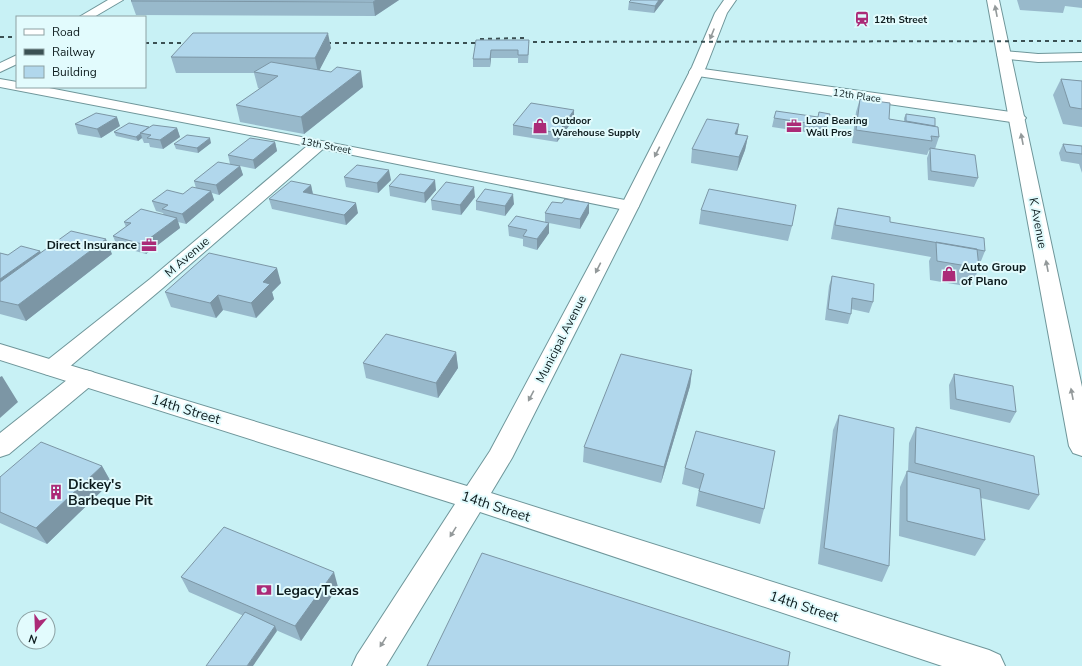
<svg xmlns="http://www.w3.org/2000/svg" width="1082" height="666" viewBox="0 0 1082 666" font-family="'Nunito Sans',sans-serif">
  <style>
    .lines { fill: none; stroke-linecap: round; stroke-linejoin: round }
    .street-casing { stroke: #6f969a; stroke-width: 2 }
    .secondary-casing { stroke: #6f969a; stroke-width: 2 }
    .street { fill: #fff; fill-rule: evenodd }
    .secondary { fill: #fff; fill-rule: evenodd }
    .rail { stroke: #3b5053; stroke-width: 2; stroke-dasharray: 4 4; stroke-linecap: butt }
    .wall { fill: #98b9cb }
    .shaded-wall { fill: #7c96a5 }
    .building { fill: #b1d7ec; stroke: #7c96a5 }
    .oneway { fill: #93999a }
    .labels { text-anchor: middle; stroke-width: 4; stroke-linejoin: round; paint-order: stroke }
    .far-poi-label { font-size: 10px; font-weight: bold; fill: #0e1d1f; stroke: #e2fbfd; text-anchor: start }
    .far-street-label { font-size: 10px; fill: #0e1d1f; stroke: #e2fbfd }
    .street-label { font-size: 12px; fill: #0e1d1f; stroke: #e2fbfd }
    .poi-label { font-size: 12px; font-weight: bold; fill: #0e1d1f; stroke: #e2fbfd; text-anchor: end }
    .near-street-label { font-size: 14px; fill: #0e1d1f; stroke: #e2fbfd }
    .near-poi-label { font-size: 14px; font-weight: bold; fill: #0e1d1f; stroke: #e2fbfd; text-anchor: start }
  </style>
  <rect width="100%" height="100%" fill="#c8f1f5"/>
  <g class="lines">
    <!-- street casing -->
    <g class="street-casing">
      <path id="street" d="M108 0H123L94 17H79Z
        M1004 51 1038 54 1082 53V61L1038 62 999 58 997 55 999 52Z
        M17 55V64L0 72V63Z
        M696 68 1018 113 1023 115 1026 118 1023 121 1018 123 691 75 689 72 691 69Z
        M0 79 17 82V87H44L630 201 636 202 639 206 636 210 630 211 323 149 164 287 61 374 53 376 45 374 41 368 45 362 150 279 307 146 0 87Z
        M85 370 93 372 97 378 93 384 9 454 0 457V433L77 372Z"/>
    </g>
    <!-- secondary casing -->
    <g class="secondary-casing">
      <path id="secondary" d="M724 0H736L727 13 706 67 639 206 512 458 491 493 989 650 1000 655 1005 666H942L480 512 386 666H352L357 655 455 504 0 360V344L467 486 490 451 621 206 692 67 715 13Z
        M987 0H999L1082 387V456L1073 453 1069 446Z"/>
    </g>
    <!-- street -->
    <use href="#street" class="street"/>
    <!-- secondary -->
    <use href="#secondary" class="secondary"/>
    <!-- rail -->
    <path class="rail" d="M0 37H17
      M480 39 524 38
      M517 42 1082 41
      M145 43H195
      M319 43H487"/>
  </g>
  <!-- wall -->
  <path class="wall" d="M399 0 375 16 136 15 131 1Z
    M664 0 654 13 628 10 629 2Z
    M1017 0H1082V8L1065 6 1063 13 1020 10Z
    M476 40 529 48 528 63H518V58H491L490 67H473V59Z
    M331 48 319 70 363 87 304 134 240 122 236 105 260 89 258 88 254 73H176L171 57Z
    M1061 79 1082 81V127L1063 124 1053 95Z
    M860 99 889 119 904 122V118L906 114 935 126 939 137 935 149 978 178 974 187 928 180 927 158 930 150H929L927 155 852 143 856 112Z
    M574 110V119L557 142 513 135V125Z
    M774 118 827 126 825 135 772 127Z
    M75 124 120 126 101 138 78 134Z
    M149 127 177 128 180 137 163 149 150 147 149 143H144L142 138 138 141 116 136 114 132Z
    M748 136 745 150 737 171 691 163 692 149Z
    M275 142 277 151 255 169 240 166 243 175 219 195 212 193 214 200 186 224 178 222 180 228 146 254 117 246 113 236 126 227 124 222 164 215 163 213 156 211 152 201 183 194 196 188 194 181 230 164 228 155Z
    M211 143 198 153 176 149 174 144Z
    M1063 144 1082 146V173L1079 164 1061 161 1059 153Z
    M344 177 391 180 378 193 346 187Z
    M311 185 313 194 358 213 346 225 272 209 269 199Z
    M389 186 436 190 425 203 390 196Z
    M475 197 461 215 432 210 431 200Z
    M476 201 514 204 505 216 476 210Z
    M562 203H589V213L580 229 549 223V233L537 250 523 246V239L509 236 508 226 545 222V213Z
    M838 208 890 222 985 251 979 266V268L971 287 930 280 929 261 931 257 831 239 834 222Z
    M701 210 792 226 788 241 699 224Z
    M40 251 41 253 112 254 26 321 0 314V253L8 255Z
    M832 276 873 302 869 313 851 309V314L848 324 825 320 829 286Z
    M281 283 272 292 274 299 256 318 223 310 216 318 171 307 165 292Z
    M456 352 458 368 438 398 366 378 363 363Z
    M692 370 690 386 661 483 583 462 584 447Z
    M954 374 1016 412 1010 423 950 409 949 385Z
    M839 415 889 566 882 582 818 564 833 430Z
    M916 427 1039 495 1029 510 981 498 985 540 975 556 899 536 900 487 907 471 908 472 909 443Z
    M696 431 764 509 760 524 696 506 699 489 682 484 685 468Z
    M102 466 111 482 47 544 0 523V477Z
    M181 577 338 587 301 641 189 592Z"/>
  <!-- shaded-wall -->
  <path class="shaded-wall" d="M376 0H399L375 16 373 2Z
    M659 0H664L654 13 655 6Z
    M328 33 331 48 318 73 315 58Z
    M491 50V58L490 67V59Z
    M361 71 363 87 304 134 301 117Z
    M574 110V119L557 142 558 133Z
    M117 117 120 126 101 138 97 129Z
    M739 124 737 137 735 134Z
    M177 128 180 137 163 149 160 140Z
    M141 134 142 138 138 141 136 137Z
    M748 136 745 150 737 171 739 157Z
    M210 138 211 143 198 153 197 148Z
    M275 142 277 151 255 169 253 160Z
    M240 166 243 175 219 195 216 185Z
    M389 170 391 180 378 193 377 183Z
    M435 180 436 190 425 203 424 193Z
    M311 185 313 195 303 192Z
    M474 187 475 197 461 215 460 205Z
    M211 191 214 200 186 224 182 214Z
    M513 194 514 204 505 216V206Z
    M356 203 358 213 346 225 344 215Z
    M589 203V213L580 229V219Z
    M177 218 180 228 146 254 142 244Z
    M549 223V233L537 250V239Z
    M106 239 112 254 26 321 18 305Z
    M40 251 45 261 0 294V279Z
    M277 268 281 283 272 292 274 299 256 318 251 303 263 282Z
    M218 295 223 310 216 318 210 303Z
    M456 352 458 368 438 398 436 383Z
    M692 370 690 386 661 483 664 467Z
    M2 376 18 402 0 418V377Z
    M102 466 111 482 47 544 36 528Z
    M334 572 338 587 301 641 295 626Z
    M275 626 277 631 253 666H247Z"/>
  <!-- building -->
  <path class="building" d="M132 0H376L373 2 131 1Z
    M631 0H659L655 6 629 2Z
    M193 33H328L315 58 171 57Z
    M476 40H529L528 55H518V50H491L490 59H473Z
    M271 62 331 72 337 67 361 71 301 117 236 105 278 76 254 72Z
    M1061 79 1082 81V109L1070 107Z
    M860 99 890 103 889 119 938 127 939 137 931 136 932 141 856 130Z
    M531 103 574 110 558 133 513 125Z
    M776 111 818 117 819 112 830 114 827 126 774 118Z
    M96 113 117 117 97 129 75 124Z
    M906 114 935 118V126L906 121Z
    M707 119 739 124 735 134 748 136 739 157 692 149Z
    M129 123 149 127 136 137 114 132Z
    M153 125 177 128 160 140 147 138 151 135 140 133Z
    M187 135 210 138 197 148 174 144Z
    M250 138 275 142 253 160 228 155Z
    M1063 144 1082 146V154L1066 152Z
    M930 148 975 155 978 178 931 171Z
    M218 162 240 166 216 185 194 181Z
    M357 165 389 170 377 183 344 177Z
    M400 174 435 180 424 193 389 186Z
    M291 181 311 185 303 192 356 203 344 215 269 199Z
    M446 182 474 187 460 205 431 200Z
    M192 187 211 191 182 214 162 209 168 205 152 201 167 190 183 194Z
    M485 189 513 194 505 206 476 201Z
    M709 189 796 205 792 226 701 210Z
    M565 199 589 203 580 219 545 213 552 202 562 203Z
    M838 208 890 217V222L984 238 985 251 835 225Z
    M141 209 177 218 142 244 113 236 131 223 124 222Z
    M516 216 549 223 537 239 523 236 527 230 508 226Z
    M71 231 106 239 18 305 0 301V282Z
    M936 242 977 249 979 268 937 261Z
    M21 246 40 251 0 279V253L8 255Z
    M209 253 277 268 263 282 270 284 251 303 218 295 210 303 165 292Z
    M832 276 874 284 873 302 852 298 851 314 828 309Z
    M386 334 456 352 436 383 363 363Z
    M621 354 692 370 664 467 584 447Z
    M954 374 1013 386 1016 412 956 399Z
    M839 415 894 428 889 566 824 548Z
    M916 427 1034 456 1039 495 915 463Z
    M696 431 775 451 764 509 699 491 704 474 685 468Z
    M41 442 102 466 36 528 0 512V477Z
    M907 471 980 489 985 540 907 521Z
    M224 527 334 572 295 626 181 577Z
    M482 553 790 652 788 666H427Z
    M245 612 275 626 247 666H206Z"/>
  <!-- one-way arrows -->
  <defs><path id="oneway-solid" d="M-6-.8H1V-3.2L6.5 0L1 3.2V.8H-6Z"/></defs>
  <g class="oneway">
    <use href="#oneway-solid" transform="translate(996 11) rotate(-101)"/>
    <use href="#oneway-solid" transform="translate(712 34) rotate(112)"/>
    <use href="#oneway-solid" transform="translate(1022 139) rotate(-101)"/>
    <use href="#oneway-solid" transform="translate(657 152) rotate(117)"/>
    <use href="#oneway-solid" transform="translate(1047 266) rotate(-101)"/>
    <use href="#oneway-solid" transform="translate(598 268) rotate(117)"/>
    <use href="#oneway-solid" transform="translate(1072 394) rotate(-101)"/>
    <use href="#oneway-solid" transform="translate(531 396) rotate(118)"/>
    <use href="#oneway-solid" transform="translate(453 532) rotate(122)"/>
    <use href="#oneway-solid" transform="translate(383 642) rotate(122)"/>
  </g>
  <!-- icons -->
  <defs>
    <g id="station-bare" transform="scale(1.2)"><path d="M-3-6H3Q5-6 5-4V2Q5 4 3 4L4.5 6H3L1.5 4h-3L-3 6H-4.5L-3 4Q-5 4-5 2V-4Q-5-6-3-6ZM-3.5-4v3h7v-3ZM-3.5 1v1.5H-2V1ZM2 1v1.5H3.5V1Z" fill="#ab2a77" stroke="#e2fbfd" stroke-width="2.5" paint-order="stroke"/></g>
    <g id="shop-bare" transform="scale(1.2)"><path d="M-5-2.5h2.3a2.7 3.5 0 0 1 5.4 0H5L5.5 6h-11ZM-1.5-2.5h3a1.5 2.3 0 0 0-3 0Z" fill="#ab2a77" stroke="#e2fbfd" stroke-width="2.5" paint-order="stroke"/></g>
    <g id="office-bare" transform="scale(1.2)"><path d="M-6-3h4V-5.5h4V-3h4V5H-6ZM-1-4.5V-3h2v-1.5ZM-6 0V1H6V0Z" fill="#ab2a77" stroke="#e2fbfd" stroke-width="2.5" paint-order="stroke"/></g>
    <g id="building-bare" transform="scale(1.2)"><path d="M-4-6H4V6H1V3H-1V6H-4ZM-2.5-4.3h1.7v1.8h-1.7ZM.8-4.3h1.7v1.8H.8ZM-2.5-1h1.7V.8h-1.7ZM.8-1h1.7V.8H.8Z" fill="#ab2a77" stroke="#e2fbfd" stroke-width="2.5" paint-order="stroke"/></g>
    <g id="bank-bare" transform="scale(1.2)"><path d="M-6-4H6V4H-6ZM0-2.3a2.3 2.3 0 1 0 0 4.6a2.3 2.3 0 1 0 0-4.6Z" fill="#ab2a77" stroke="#e2fbfd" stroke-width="2.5" paint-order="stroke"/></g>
  </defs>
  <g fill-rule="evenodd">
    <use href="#station-bare" x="862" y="19"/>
    <use href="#shop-bare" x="540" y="126"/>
    <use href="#office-bare" x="794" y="126"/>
    <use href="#office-bare" x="149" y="245"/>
    <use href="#shop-bare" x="949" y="274"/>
    <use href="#building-bare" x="56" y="492"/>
    <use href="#bank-bare" x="264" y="590"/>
  </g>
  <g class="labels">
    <!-- far-poi labels -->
    <g class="far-poi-label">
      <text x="874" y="23">12th Street</text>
      <text x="552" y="124">Outdoor<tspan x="552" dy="12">Warehouse Supply</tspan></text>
      <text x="806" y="124">Load Bearing<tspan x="806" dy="12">Wall Pros</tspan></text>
    </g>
    <!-- far-street labels -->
    <g class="far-street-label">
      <text transform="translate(857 95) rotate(8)" y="4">12th Place</text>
      <text transform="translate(326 145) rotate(11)" y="4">13th Street</text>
    </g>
    <!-- street labels -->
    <g class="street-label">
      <text transform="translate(1038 223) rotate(79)" y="4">K Avenue</text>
      <text transform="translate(187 257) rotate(-41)" y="4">M Avenue</text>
      <text transform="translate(561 339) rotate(-63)" y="4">Municipal Avenue</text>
    </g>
    <!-- poi labels -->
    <g class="poi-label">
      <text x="137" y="249">Direct Insurance</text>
      <text x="961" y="271" text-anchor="start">Auto Group<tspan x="961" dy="14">of Plano</tspan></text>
    </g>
    <!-- near-street labels -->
    <g class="near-street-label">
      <text transform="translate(186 409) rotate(17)" y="5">14th Street</text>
      <text transform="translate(496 506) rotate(18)" y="5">14th Street</text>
      <text transform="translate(804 606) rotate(18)" y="5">14th Street</text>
    </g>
    <!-- near-poi labels -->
    <g class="near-poi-label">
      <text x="68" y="489">Dickey's<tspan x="68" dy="16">Barbeque Pit</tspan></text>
      <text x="276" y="595">LegacyTexas</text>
    </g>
  </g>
  <!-- legend -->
  <rect x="16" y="16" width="130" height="72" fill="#e2fbfd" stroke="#8da2a4"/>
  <rect x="24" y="29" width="20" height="6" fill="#ffffff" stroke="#8da2a4"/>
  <text x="52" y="36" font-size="12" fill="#0e1d1f">Road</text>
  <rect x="24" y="49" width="20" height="6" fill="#3b5053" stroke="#8da2a4"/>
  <text x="52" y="56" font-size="12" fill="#0e1d1f">Railway</text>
  <rect x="24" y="66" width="20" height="12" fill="#b1d7ec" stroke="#8da2a4"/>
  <text x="52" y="76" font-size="12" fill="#0e1d1f">Building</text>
  <!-- north arrow -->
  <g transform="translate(36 630) rotate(199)"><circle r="19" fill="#e2fbfd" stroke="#8da2a4"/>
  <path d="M0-3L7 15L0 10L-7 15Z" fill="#ab2a77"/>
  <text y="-6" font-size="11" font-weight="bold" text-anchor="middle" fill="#0e1d1f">N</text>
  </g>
</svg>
